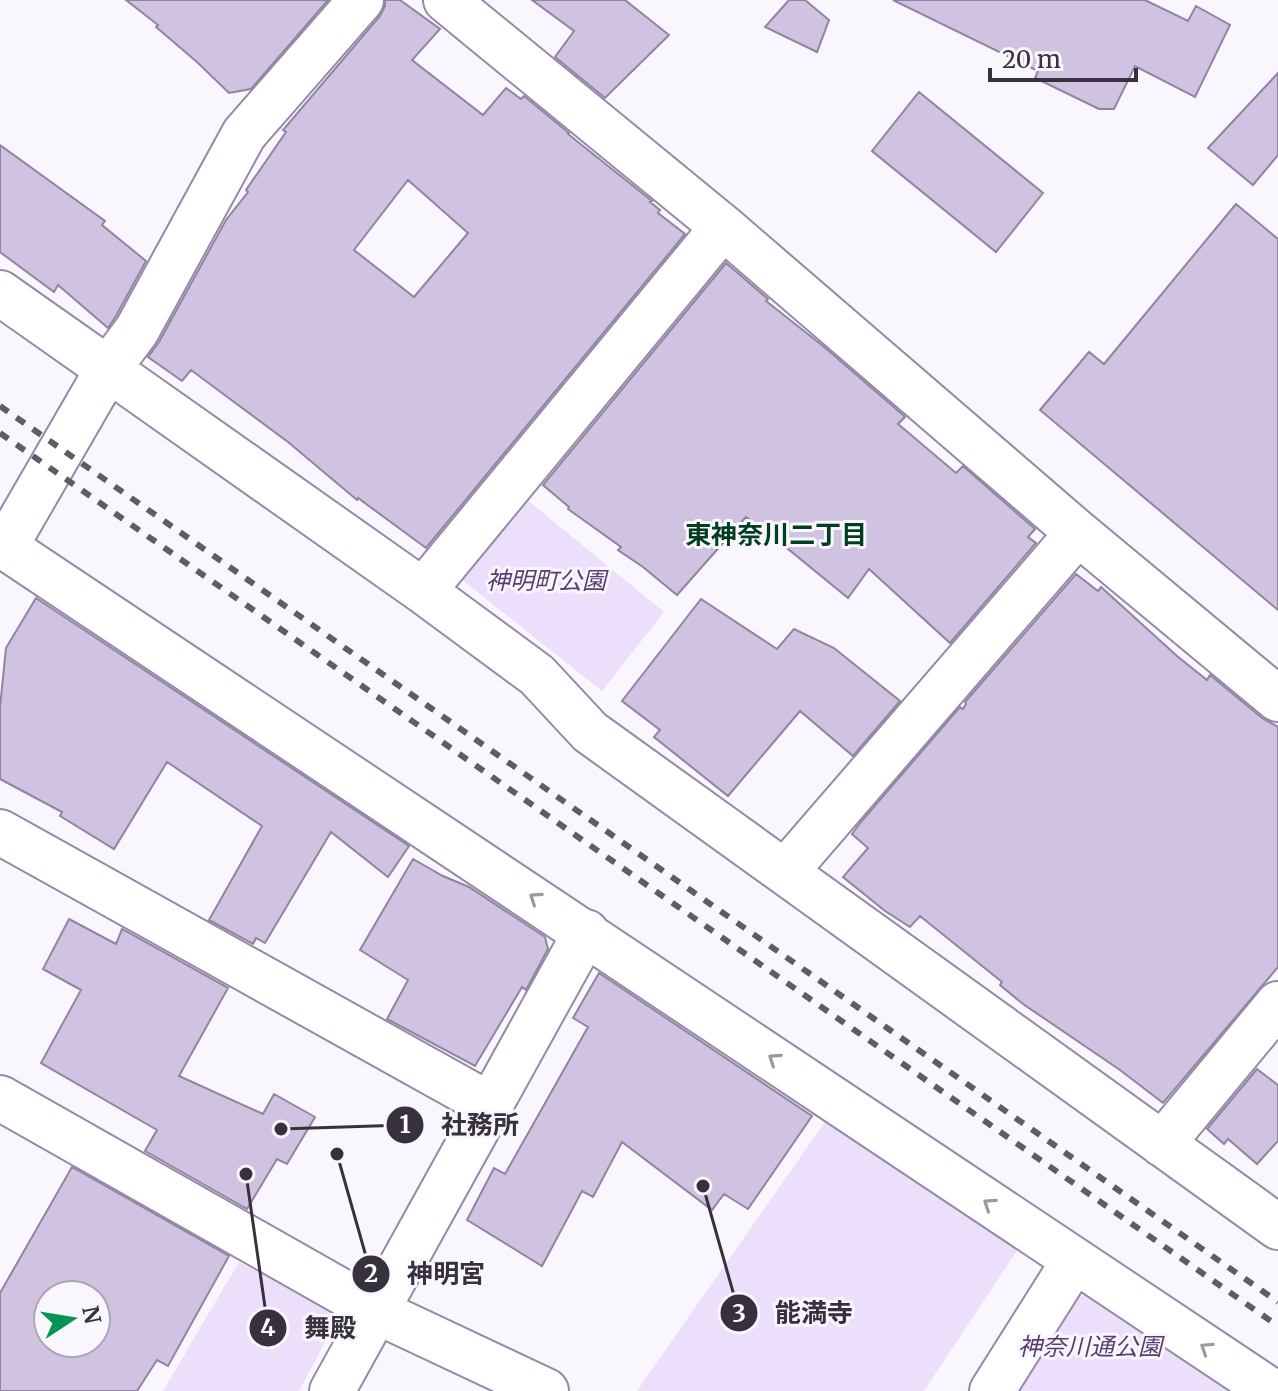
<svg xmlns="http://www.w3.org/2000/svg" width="1278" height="1391" viewBox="0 0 1278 1391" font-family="Merriweather,'Noto Sans JP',serif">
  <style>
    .green { fill: #ebdffb }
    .building { fill: #d0c2e1; stroke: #9184a1; stroke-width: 2; fill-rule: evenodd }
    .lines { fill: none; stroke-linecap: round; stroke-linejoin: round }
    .minor-casing { stroke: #9589a6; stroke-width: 48 }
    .tertiary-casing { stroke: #9589a6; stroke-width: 48 }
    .minor { stroke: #fff; stroke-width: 44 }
    .tertiary { stroke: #fff; stroke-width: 44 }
    .rail { stroke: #605b67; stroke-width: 6; stroke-dasharray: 10 10; stroke-linecap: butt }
    .oneway { stroke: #9b989e }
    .labels { text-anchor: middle; stroke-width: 6; stroke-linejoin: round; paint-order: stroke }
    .park-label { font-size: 24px; font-style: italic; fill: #573e71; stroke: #f9f6fd }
    .neighbourhood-label { font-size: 26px; font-weight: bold; fill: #003e20; stroke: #f9f6fd }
    .leader { fill: none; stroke: #37313e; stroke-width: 3 }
    .callout-dot { fill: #37313e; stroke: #f9f6fd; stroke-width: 3 }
    .mark-label { font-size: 24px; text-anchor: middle; font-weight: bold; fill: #fff }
    .callout-label { font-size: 26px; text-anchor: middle; font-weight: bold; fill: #37313e; stroke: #f9f6fd; stroke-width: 6; stroke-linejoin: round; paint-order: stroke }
  </style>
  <rect width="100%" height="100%" fill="#f9f6fd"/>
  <!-- green -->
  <path class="green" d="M526 499 664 612 602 691 461 579Z
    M829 1116 1020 1246 924 1391H637Z
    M239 1262 339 1316 299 1391H163Z
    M1093 1293 1246 1391H1009L1067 1300Z"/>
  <!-- building -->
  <path class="building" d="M126 0H328L251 89 229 93 197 62 156 27 158 25Z
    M385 0H400L440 29 412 60 483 115 506 88 521 99 524 96 569 133 568 134 652 201 650 202 660 210 658 213 685 234 426 548 358 498 357 500 288 442 191 370 182 381 148 357 159 342 226 220 248 192 246 190 286 132 283 130 380 16 385 6ZM408 180 468 233 414 297 354 250Z
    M532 0H625L669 35 605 98 555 57 574 31Z
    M789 0H805L829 20 817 52 765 27Z
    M893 0H1145L1188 21 1196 6 1230 25 1195 97 1135 66 1114 109H1099L1035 78 1038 71Z
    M1278 73V155L1253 185 1208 148Z
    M919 92 1043 193 996 252 872 151Z
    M0 145 105 221 102 225 146 261 116 316 108 328 58 285 54 292 0 252Z
    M1236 204 1278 239V610L1040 410 1089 352 1104 364Z
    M726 263 768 299 766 301 823 346 903 415 905 417 898 424 956 473 963 466 1035 529 1028 537 1036 543 950 643 869 569 848 598 760 526H757L746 517 677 595 643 567 618 550 621 547 568 509 569 507 543 485Z
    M1076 574 1098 591 1101 587 1177 656 1207 680 1210 675 1262 718 1278 727V967L1163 1103 1120 1070 1023 1004 1000 985 1002 982 920 916 910 927 885 911 843 877 868 848 852 834 860 823 960 707 963 709 966 704 965 702Z
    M36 598 409 846 388 877 331 832 265 943 256 938 253 944 209 920 262 826 167 762 114 849 60 816 62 812 0 779V707L6 648Z
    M701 599 777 649 794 629 834 648 900 701 853 756 800 711 728 796 654 737 660 730 622 701Z
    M413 859 443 876 469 887 545 937 548 949 526 990 522 987 475 1066 387 1019 408 980 360 950Z
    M69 919 116 944 122 929 228 988 179 1076 263 1114 274 1094 315 1117 287 1164 277 1159 247 1209 145 1151 157 1130 41 1063 81 990 43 969Z
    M599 973 812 1116 748 1209 724 1194 712 1210 622 1142 593 1197 582 1191 542 1266 467 1220 494 1168 505 1174 588 1027 573 1018Z
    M1257 1069 1278 1085V1141L1257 1164 1228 1139 1224 1144 1207 1129Z
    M72 1167 229 1256 168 1366 157 1360 137 1391H0V1293ZM48 1295H96V1343H48Z"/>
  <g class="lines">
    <!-- minor casing -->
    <g class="minor-casing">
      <path id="minor" d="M361 0 244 134 137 330 108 369 423 591 537 675 590 732 1278 1227
        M446 0 723 227 1078 533 1278 699
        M423 591 723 227
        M0 832 490 1105
        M785 872 1078 533
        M0 1098 376 1311 546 1391
        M1162 1144 1278 1004
        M332 1391 586 932
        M992 1391 1074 1261"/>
    </g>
    <!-- tertiary casing -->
    <g class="tertiary-casing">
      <path id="tertiary" d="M0 293 108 369 5 547 1271 1391"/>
    </g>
    <!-- minor -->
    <use href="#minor" class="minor"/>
    <!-- tertiary -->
    <use href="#tertiary" class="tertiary"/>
    <!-- rail -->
    <path class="rail" d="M0 406 1278 1302
      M0 433 1278 1326"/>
  </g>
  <!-- one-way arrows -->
  <defs><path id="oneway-chevron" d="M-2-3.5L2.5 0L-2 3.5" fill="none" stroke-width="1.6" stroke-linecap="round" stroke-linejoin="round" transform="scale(2)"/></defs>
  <g class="oneway">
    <use href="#oneway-chevron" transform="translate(535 898) rotate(-146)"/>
    <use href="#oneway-chevron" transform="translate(774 1059) rotate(-146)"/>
    <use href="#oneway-chevron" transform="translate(989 1204) rotate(-146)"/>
    <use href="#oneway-chevron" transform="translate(1206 1348) rotate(-147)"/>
  </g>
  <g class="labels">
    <!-- park labels -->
    <g class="park-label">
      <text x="546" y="589">神明町公園</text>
      <text x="1090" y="1355">神奈川通公園</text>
    </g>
    <!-- neighbourhood labels -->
    <g class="neighbourhood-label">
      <text x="776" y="544">東神奈川二丁目</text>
    </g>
  </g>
  <!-- callouts -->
  <path class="leader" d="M281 1129L405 1125M337 1154L371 1274M703 1186L739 1313M246 1174L268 1328"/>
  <g class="callout-dot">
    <circle cx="281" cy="1129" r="8"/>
    <circle cx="337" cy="1154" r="8"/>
    <circle cx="703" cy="1186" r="8"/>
    <circle cx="246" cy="1174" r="8"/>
    <circle cx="405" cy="1125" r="20"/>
    <circle cx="371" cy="1274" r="20"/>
    <circle cx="739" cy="1313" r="20"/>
    <circle cx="268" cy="1328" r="20"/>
  </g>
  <g class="mark-label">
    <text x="405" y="1133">1</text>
    <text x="371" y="1282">2</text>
    <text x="739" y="1322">3</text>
    <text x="268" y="1336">4</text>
  </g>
  <g class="callout-label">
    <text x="480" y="1134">社務所</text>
    <text x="446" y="1283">神明宮</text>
    <text x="814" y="1322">能満寺</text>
    <text x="330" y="1337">舞殿</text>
  </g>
  <!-- north arrow -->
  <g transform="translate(72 1319) rotate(78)"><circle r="38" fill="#f9f6fd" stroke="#aba7b1" stroke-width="2"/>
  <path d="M0-6L14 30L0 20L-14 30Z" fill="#029555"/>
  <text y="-12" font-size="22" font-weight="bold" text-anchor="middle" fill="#37313e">N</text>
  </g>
  <!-- scale -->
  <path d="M990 68v12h146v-12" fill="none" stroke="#37313e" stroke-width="4"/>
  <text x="1002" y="68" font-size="24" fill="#37313e" stroke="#f9f6fd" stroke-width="6" paint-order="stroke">20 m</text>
</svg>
